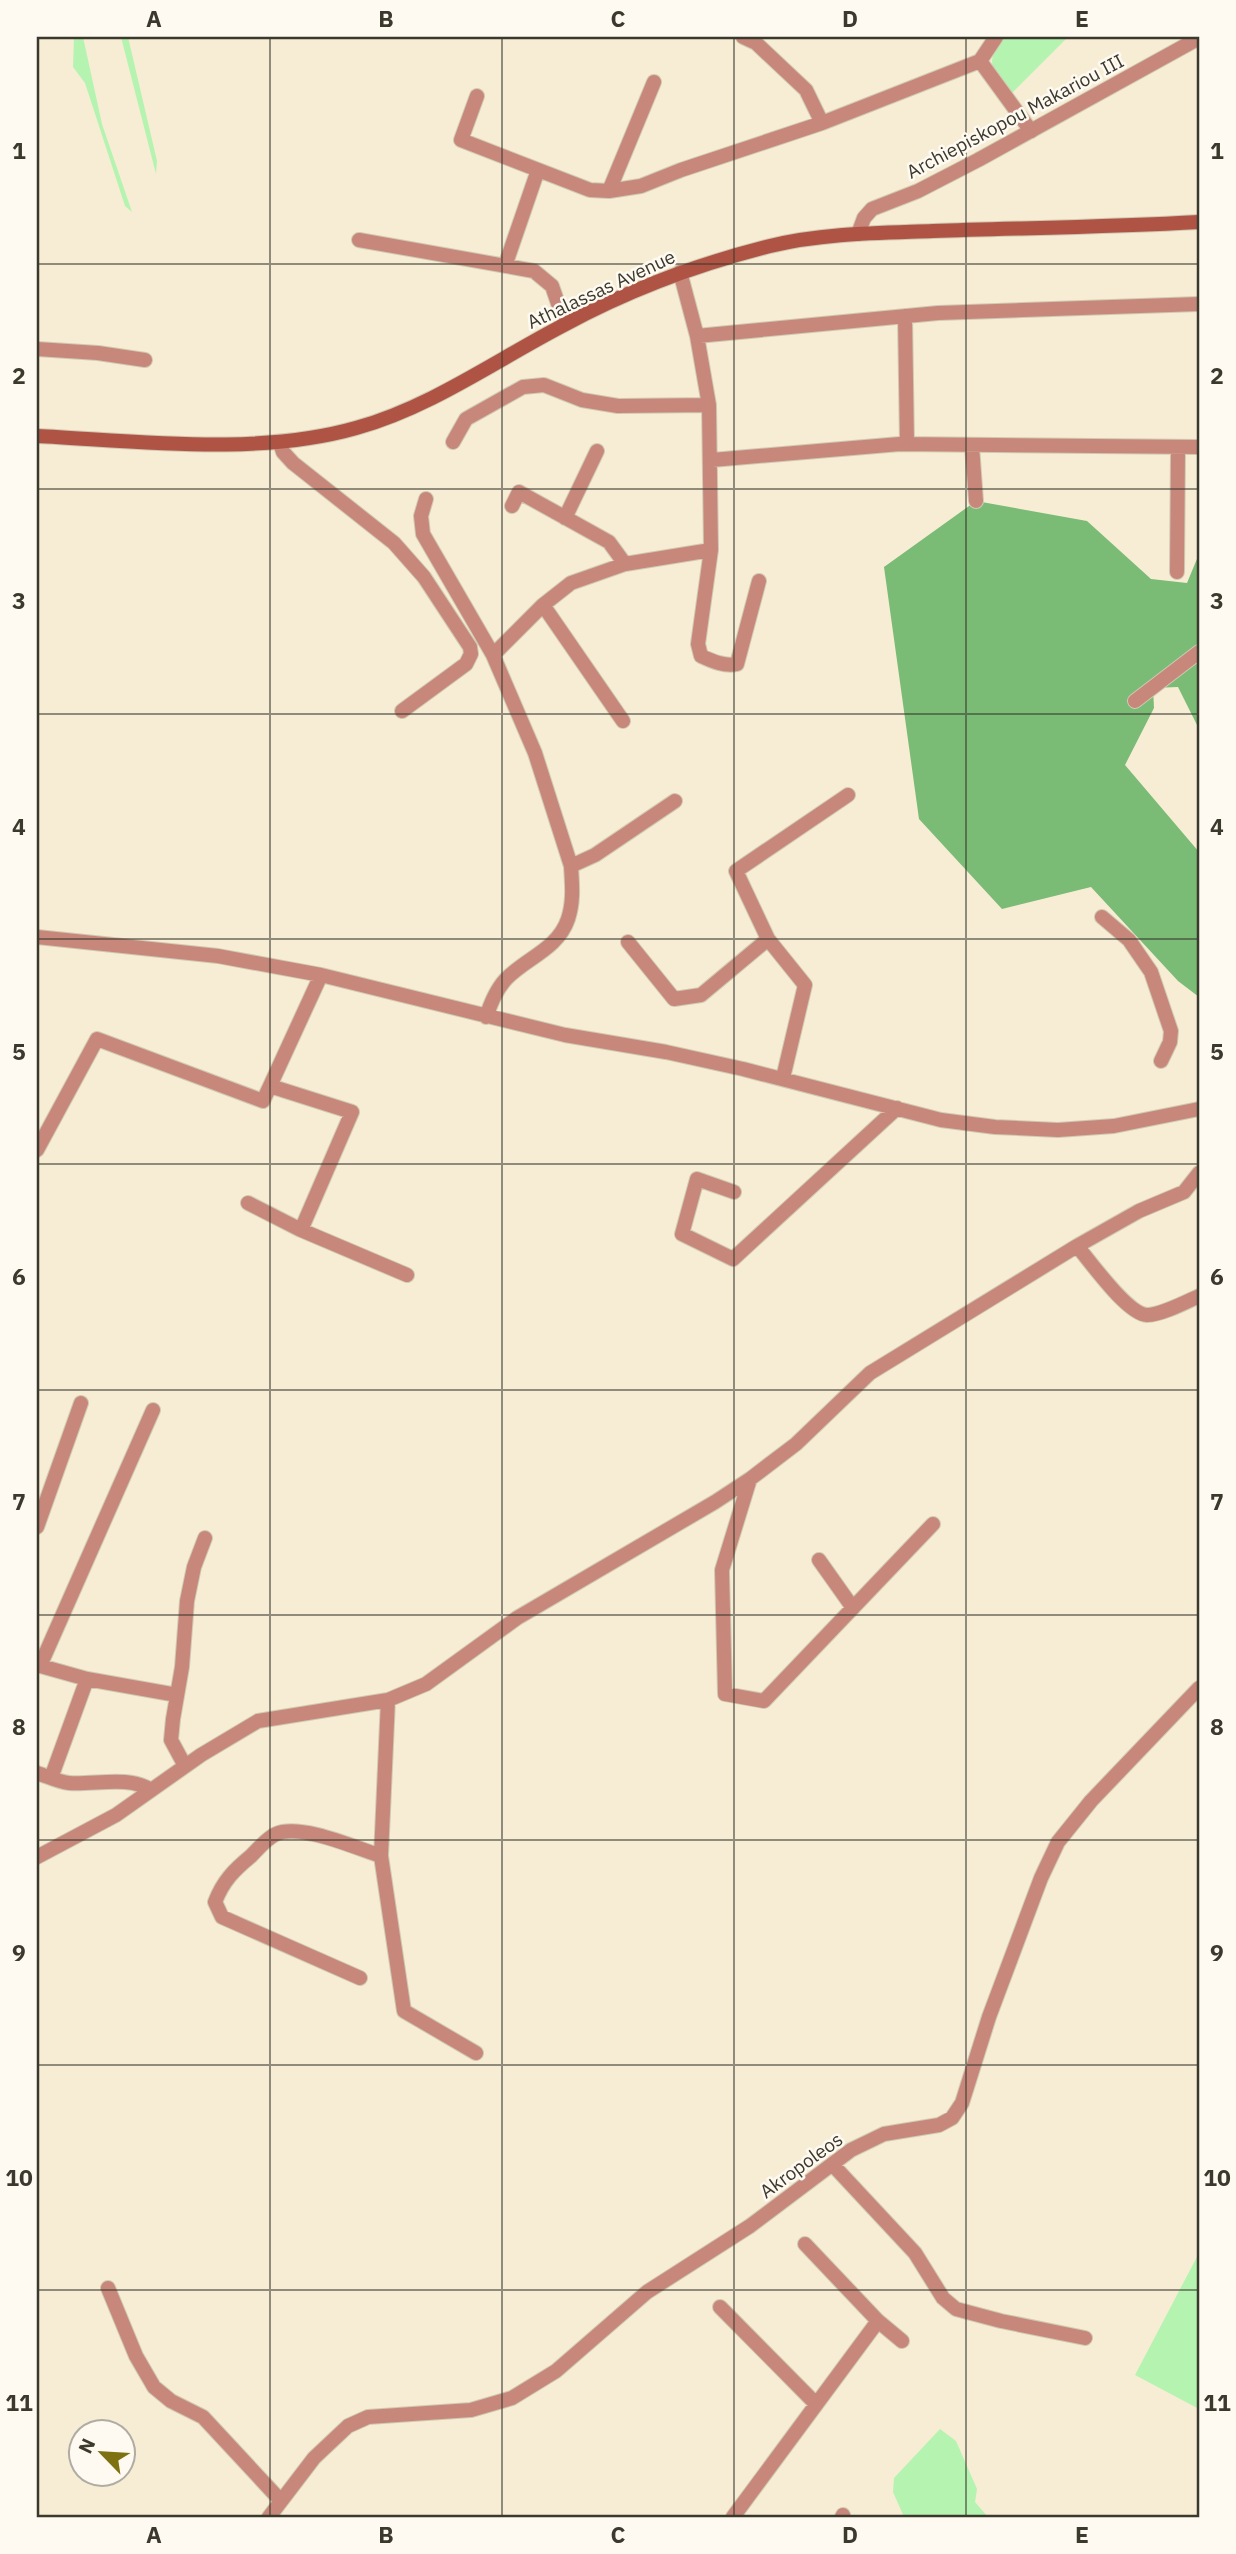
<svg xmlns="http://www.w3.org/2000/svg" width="1236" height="2554" viewBox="0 0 1236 2554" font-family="'IBM Plex Sans',sans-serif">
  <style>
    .green { fill: #b5f3b0 }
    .forest { fill: #7abb75 }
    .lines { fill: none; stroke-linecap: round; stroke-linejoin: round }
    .minor-casing { stroke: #d1c9b3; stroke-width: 16 }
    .tertiary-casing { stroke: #d1c9b3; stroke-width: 16 }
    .secondary-casing { stroke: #d1c9b3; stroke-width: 16 }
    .minor { stroke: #c7887b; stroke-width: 14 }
    .tertiary { stroke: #c7887b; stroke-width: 14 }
    .secondary { stroke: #af5444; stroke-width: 14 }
    .grid { fill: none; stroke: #3b382e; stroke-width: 2; stroke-opacity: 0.55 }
    .labels { text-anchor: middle; stroke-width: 5; stroke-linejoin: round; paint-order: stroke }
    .street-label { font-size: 19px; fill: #3b382e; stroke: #fefaf1 }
    .neatline { fill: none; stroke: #3b382e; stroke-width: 2.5 }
    .grid-label { font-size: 23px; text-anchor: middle; font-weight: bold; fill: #3b382e }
  </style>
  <rect width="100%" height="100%" fill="#f7edd4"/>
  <!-- green -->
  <path class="green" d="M74 37H83L102 124 132 212 125 206 85 83 73 67Z
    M121 37H128L157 161 156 174Z
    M1003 37H1068L1010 95C992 72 984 63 1003 37Z
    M1199 2253V2409L1135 2375Z
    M940 2429 956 2441 977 2489 975 2502 988 2517H904L893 2492 894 2478Z"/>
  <!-- forest -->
  <path class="forest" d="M976 501 1087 521 1151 579 1187 583 1199 554V729L1178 687 1153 688 1154 708 1125 765 1199 852V997L1178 981 1091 887 1002 909 919 819 884 567Z"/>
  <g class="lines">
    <!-- minor casing -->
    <g class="minor-casing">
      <path id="minor" d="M743 37 756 43 806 90 822 123
        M980 61 1031 131
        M477 96 461 140 590 190 609 191 641 186 681 170 822 123 980 61 996 37
        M609 191 654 82
        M359 240 534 271 552 286 565 324
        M505 266 538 170
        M680 272 697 336 709 405 711 550 698 644 701 656C712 661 725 667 737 664L759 581
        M905 316 907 444
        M697 336 938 313 1199 304
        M37 349 98 353 145 360
        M453 442 466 419 523 387 544 385 582 400 618 406 709 405
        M280 443 283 452 293 463 394 543 424 577 470 647 471 654 466 664 402 711
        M972 446 976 501
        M712 460 900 444 1199 447
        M426 499 421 516 423 534 493 655 535 753 571 866 595 855 675 801
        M512 506 519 492 609 542 625 564
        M565 518 597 451
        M1177 572 1178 447
        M543 605 623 721
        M493 655 543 605 571 583 625 564 711 550
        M1135 701 1199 652
        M1102 917 1129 940 1151 972 1171 1031 1170 1042 1161 1061
        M37 937 218 956 321 975 565 1035 666 1052 743 1069 941 1120 995 1127 1058 1130 1114 1126 1199 1109
        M628 942 674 999 701 995 768 939
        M486 1017C491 1003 496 990 506 979 526 958 558 949 568 919 574 901 572 884 571 866
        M783 1078 805 985 768 939 736 871 848 795
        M270 1086 321 975
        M37 1150 97 1039 263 1101 270 1086 352 1112 301 1230
        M734 1192 697 1179 682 1234 733 1259 897 1108
        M248 1203 301 1230 407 1275
        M1077 1246C1090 1261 1127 1314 1147 1315 1161 1315 1186 1302 1199 1296
        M750 1479 722 1570 725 1694 764 1701 933 1524
        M37 1527 81 1403
        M819 1560 853 1608
        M37 1665 87 1679 177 1695
        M40 1666 153 1410
        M388 1700 381 1856 404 2011 476 2053
        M185 1766 171 1740 173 1719 182 1667 187 1601 194 1567 205 1538
        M37 1773C47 1776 58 1782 69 1783 95 1785 128 1775 151 1790
        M51 1778 87 1679
        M37 1857 116 1815 201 1755 258 1721 388 1700 426 1684 517 1618 715 1502 750 1479 796 1444 870 1373 1077 1246 1139 1211 1184 1192 1199 1173
        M360 1978 222 1917 215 1902C223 1881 234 1870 251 1856 258 1849 267 1838 276 1834 300 1823 356 1848 381 1856
        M832 2164 915 2253 943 2298 956 2309 1001 2321 1085 2338
        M805 2244 878 2321 902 2341
        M108 2288 136 2356 154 2387 171 2401 203 2417 281 2501
        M720 2307 816 2404
        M269 2517 314 2458 348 2426 368 2417 471 2410 512 2398 556 2371 647 2292 750 2226 851 2150 884 2134 939 2125 952 2118 962 2103 989 2017 1041 1878 1058 1842 1091 1801 1199 1688
        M733 2517 878 2321
        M842 2517 843 2515"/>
    </g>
    <!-- tertiary casing -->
    <g class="tertiary-casing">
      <path id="tertiary" d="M858 234 864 218 872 209 918 191 978 160 1199 38"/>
    </g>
    <!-- secondary casing -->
    <g class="secondary-casing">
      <path id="secondary" d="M37 436C138 441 258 456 356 428 429 408 495 361 562 326 628 290 698 264 770 246 823 233 879 233 933 231 1022 228 1111 227 1199 222"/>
    </g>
    <!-- minor -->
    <use href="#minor" class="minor"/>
    <!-- tertiary -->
    <use href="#tertiary" class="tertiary"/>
    <!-- secondary -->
    <use href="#secondary" class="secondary"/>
  </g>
  <!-- grid -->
  <path class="grid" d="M270 37V2517M502 37V2517M734 37V2517M966 37V2517M37 264H1199M37 489H1199M37 714H1199M37 939H1199M37 1164H1199M37 1390H1199M37 1615H1199M37 1840H1199M37 2065H1199M37 2290H1199"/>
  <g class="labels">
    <!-- street labels -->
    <g class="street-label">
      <text transform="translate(1015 116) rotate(-28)" y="7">Archiepiskopou Makariou III</text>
      <text transform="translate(601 289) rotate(-25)" y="7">Athalassas Avenue</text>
      <text transform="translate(801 2165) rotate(-36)" y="7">Akropoleos</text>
    </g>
  </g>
  <!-- border -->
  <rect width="1236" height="2554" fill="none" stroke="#fefaf1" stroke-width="77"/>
  <!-- north arrow -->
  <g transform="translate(102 2453) rotate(295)"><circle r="33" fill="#fefaf1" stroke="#b0aca3" stroke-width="2"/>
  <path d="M0-5L12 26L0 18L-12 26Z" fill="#7d7111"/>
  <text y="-10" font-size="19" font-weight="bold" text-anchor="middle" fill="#3b382e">N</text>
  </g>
  <rect x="38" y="38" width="1160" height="2478" class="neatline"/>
  <g class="grid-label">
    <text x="154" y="27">A</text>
    <text x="386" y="27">B</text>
    <text x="618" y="27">C</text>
    <text x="850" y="27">D</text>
    <text x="1082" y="27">E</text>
    <text x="19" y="159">1</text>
    <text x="1217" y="159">1</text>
    <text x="19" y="384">2</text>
    <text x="1217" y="384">2</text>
    <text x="19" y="609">3</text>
    <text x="1217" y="609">3</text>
    <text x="19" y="835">4</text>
    <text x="1217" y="835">4</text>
    <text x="19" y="1060">5</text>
    <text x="1217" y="1060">5</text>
    <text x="19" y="1285">6</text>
    <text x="1217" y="1285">6</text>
    <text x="19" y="1510">7</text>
    <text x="1217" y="1510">7</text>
    <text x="19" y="1735">8</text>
    <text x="1217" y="1735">8</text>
    <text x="19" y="1961">9</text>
    <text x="1217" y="1961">9</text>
    <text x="19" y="2186">10</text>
    <text x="1217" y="2186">10</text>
    <text x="19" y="2411">11</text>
    <text x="1217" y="2411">11</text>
    <text x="154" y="2543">A</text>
    <text x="386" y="2543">B</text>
    <text x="618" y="2543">C</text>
    <text x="850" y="2543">D</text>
    <text x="1082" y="2543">E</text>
  </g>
</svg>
